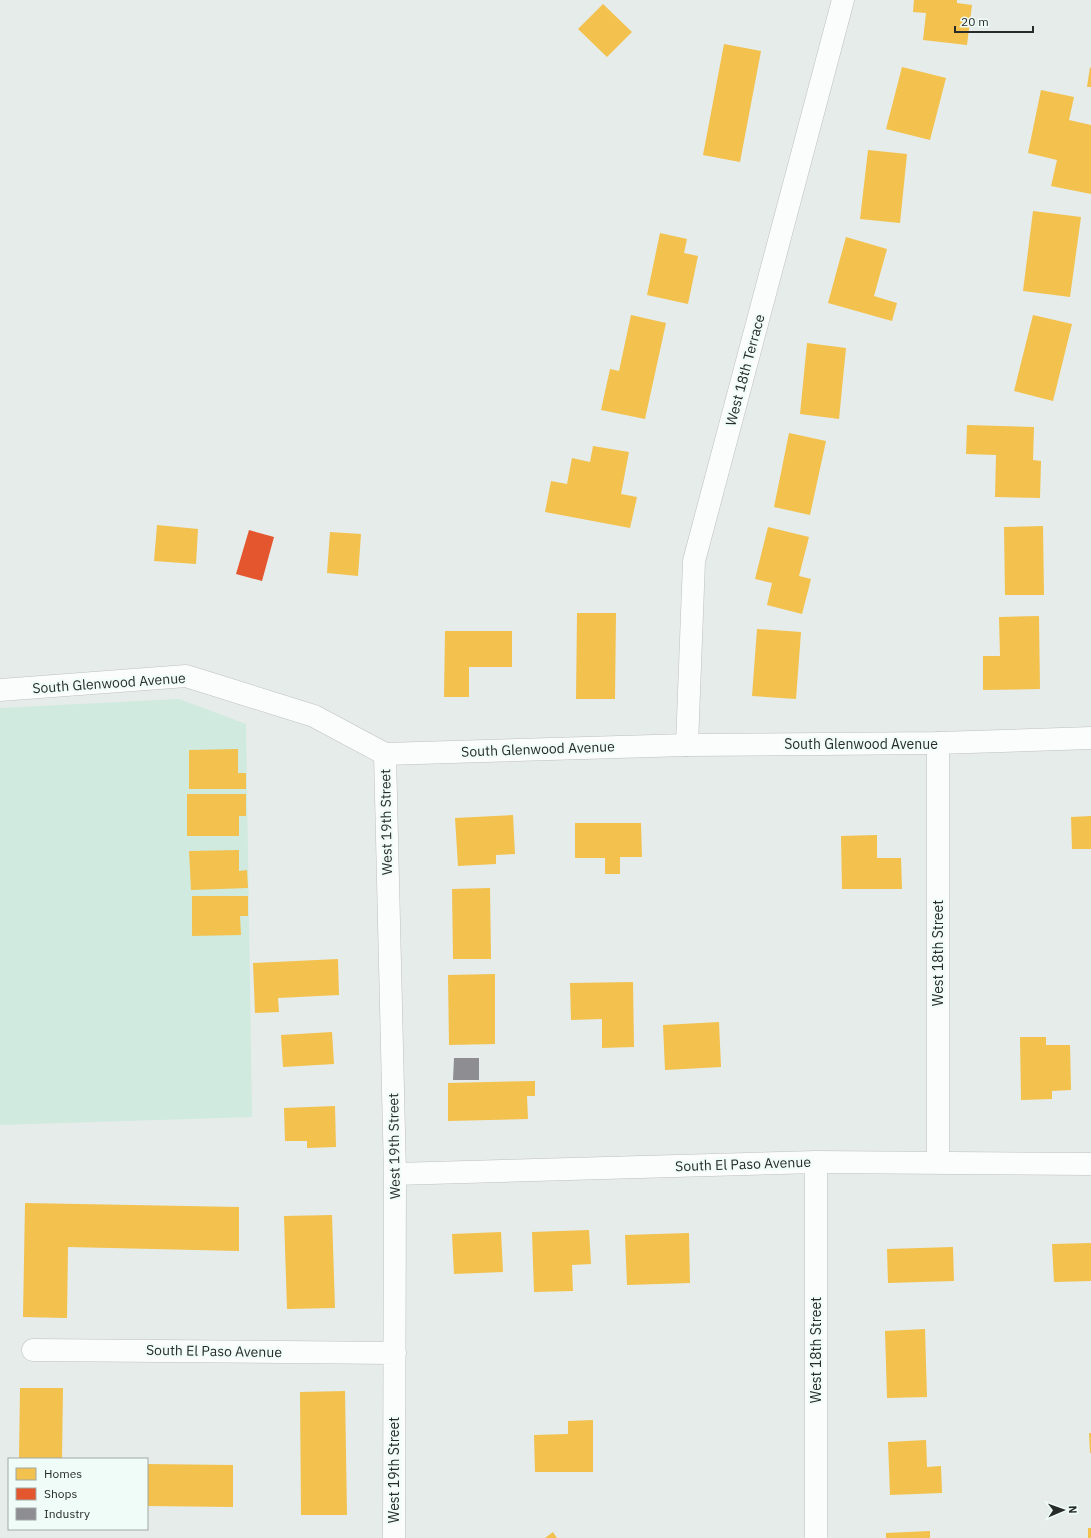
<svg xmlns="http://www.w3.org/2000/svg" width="1091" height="1538" viewBox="0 0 1091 1538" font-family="'IBM Plex Sans',sans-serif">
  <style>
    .green { fill: #d0eadf }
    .homes { fill: #f2c14e }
    .shops { fill: #e4572e }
    .industry { fill: #8d8d92 }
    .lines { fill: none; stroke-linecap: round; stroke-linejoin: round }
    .minor-casing { stroke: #bdc1bf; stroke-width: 23 }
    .tertiary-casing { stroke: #bdc1bf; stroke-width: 23 }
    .minor { stroke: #fbfcfc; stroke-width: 22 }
    .tertiary { stroke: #fbfcfc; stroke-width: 22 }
    .labels { text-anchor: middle; stroke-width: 4; stroke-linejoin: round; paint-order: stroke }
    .street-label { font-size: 14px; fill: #272b29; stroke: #f0fcf7 }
  </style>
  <rect width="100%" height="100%" fill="#e6ece9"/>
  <!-- green -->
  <path class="green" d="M179 699 246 724 252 1117 0 1125V708Z"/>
  <!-- homes -->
  <path class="homes" d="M914 0H957V3L972 5 967 45 923 40 926 13 913 12Z
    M603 4 632 32 607 57 578 29Z
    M724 44 761 51 740 162 703 155Z
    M902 67 946 78 930 140 886 129Z
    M1090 67 1091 68V87H1087Z
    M1041 90 1074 97 1069 120 1091 125V194L1051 186 1057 160 1028 153Z
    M868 150 907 154 900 223 860 219Z
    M1033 211 1081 217 1070 297 1023 291Z
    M660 233 687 239 684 253 698 256 688 304 647 295Z
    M846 237 887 249 874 296 897 303 892 321 828 303Z
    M631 315 666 323 645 419 601 410 610 369 619 371Z
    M1033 315 1072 324 1053 401 1014 391Z
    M807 343 846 348 839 419 800 414Z
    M967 425 1034 427 1033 460 1041 461 1040 498 995 497 996 455 966 454Z
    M789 433 826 441 810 515 774 507Z
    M593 446 629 452 621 494 637 497 630 528 545 512 551 481 567 484 572 458 590 462Z
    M157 525 198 529 196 564 154 561Z
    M1043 526 1044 595H1005L1004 527Z
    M768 527 809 537 799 576 811 579 802 614 767 605 772 583 755 579Z
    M330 532 361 534 358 576 327 573Z
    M577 613H616L615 699H576Z
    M1039 616 1040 689 983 690V656H1000L999 617Z
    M757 629 801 632 796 699 752 696Z
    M445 631H512V667H469V697H444Z
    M238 749V773H246V789H189V750Z
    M187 794H246V816H239V836H187Z
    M513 815 515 854 496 855V864L458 866 455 818Z
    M1091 816V849H1072L1071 817Z
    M575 823H641L642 857H620V874H605V858H575Z
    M877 835V858H901L902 889H842L841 836Z
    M239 850V871L247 870 248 888 191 890 189 851Z
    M490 888 491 959H453L452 889Z
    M192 896H248V916H240L241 935 192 936Z
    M338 959 339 995 278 998 279 1012 255 1013 253 963Z
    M495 974V1044L449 1045 448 975Z
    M633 982 634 1047 602 1048V1019L571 1020 570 983Z
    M719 1022 721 1067 665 1070 663 1025Z
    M332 1032 334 1064 283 1067 281 1035Z
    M1020 1037H1046V1045H1070L1071 1090 1052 1091V1099L1021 1100Z
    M535 1081V1096H527L528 1119 448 1121V1083Z
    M335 1106 336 1147 307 1148V1141H285L284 1108Z
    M25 1203 239 1207V1251L68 1247 67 1318 23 1317Z
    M332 1215 335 1308 287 1309 284 1216Z
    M589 1230 591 1264 572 1265 573 1291 534 1292 532 1232Z
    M501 1232 503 1272 454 1274 452 1234Z
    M689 1233 690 1283 627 1285 625 1235Z
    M1091 1243V1281L1054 1282 1052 1244Z
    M953 1247 954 1281 888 1283 887 1249Z
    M925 1329 927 1397 887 1398 885 1331Z
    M20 1388H63L62 1459H19Z
    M345 1391 347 1515H301L300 1392Z
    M593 1420V1472H535L534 1435 568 1434V1421Z
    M1089 1433H1091V1453H1090Z
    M926 1440 927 1467 941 1466 942 1493 890 1495 888 1442Z
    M147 1464 233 1465V1507L147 1506Z
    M1088 1528H1091V1538H1088Z
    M930 1531V1538H886V1533Z
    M553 1532 557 1538H545Z"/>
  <!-- shops -->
  <path class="shops" d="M249 530 274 537 262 581 236 574Z"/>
  <!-- industry -->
  <path class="industry" d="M454 1058H479V1080H453Z"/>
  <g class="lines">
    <!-- minor casing -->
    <g class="minor-casing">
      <path id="minor" d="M687 745 694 561 843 0
        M385 754 395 1174 394 1538
        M816 1162V1538
        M938 1163V743
        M395 1174 816 1162 1091 1164
        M33 1350 395 1353"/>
    </g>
    <!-- tertiary casing -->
    <g class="tertiary-casing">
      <path id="tertiary" d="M0 690 186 676 314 716 385 754 687 745 938 743 1091 738"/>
    </g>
    <!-- minor -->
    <use href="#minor" class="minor"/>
    <!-- tertiary -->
    <use href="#tertiary" class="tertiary"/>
  </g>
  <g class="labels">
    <!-- street labels -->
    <g class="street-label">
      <text transform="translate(745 370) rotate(-75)" y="5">West 18th Terrace</text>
      <text transform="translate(109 683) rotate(-4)" y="5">South Glenwood Avenue</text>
      <text x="861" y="749">South Glenwood Avenue</text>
      <text transform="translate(538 749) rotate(-2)" y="5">South Glenwood Avenue</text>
      <text transform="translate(386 822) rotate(-91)" y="5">West 19th Street</text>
      <text transform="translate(938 953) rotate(-90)" y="5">West 18th Street</text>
      <text transform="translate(394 1146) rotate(-91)" y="5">West 19th Street</text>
      <text transform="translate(743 1164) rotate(-2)" y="5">South El Paso Avenue</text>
      <text transform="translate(816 1350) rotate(-90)" y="5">West 18th Street</text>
      <text transform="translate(214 1351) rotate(1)" y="5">South El Paso Avenue</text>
      <text transform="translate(394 1470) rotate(-90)" y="5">West 19th Street</text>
    </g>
  </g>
  <!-- legend -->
  <rect x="8" y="1458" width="140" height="72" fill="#f0fcf7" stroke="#a0a8a5"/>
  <rect x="16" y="1468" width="20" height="12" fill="#f2c14e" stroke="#a0a8a5"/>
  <text x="44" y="1478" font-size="12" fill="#272b29">Homes</text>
  <rect x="16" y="1488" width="20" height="12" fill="#e4572e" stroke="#a0a8a5"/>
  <text x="44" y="1498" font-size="12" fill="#272b29">Shops</text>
  <rect x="16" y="1508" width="20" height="12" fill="#8d8d92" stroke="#a0a8a5"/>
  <text x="44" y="1518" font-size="12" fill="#272b29">Industry</text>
  <!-- north arrow -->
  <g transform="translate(1063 1510) rotate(88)" stroke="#f0fcf7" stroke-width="3" paint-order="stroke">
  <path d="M0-3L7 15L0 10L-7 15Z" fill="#272b29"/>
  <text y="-6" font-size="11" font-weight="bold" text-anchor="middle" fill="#272b29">N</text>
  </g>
  <!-- scale -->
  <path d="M955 26v6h78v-6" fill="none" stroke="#272b29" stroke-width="2"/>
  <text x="961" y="26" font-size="12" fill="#272b29" stroke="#f0fcf7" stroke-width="3" paint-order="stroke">20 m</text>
</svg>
